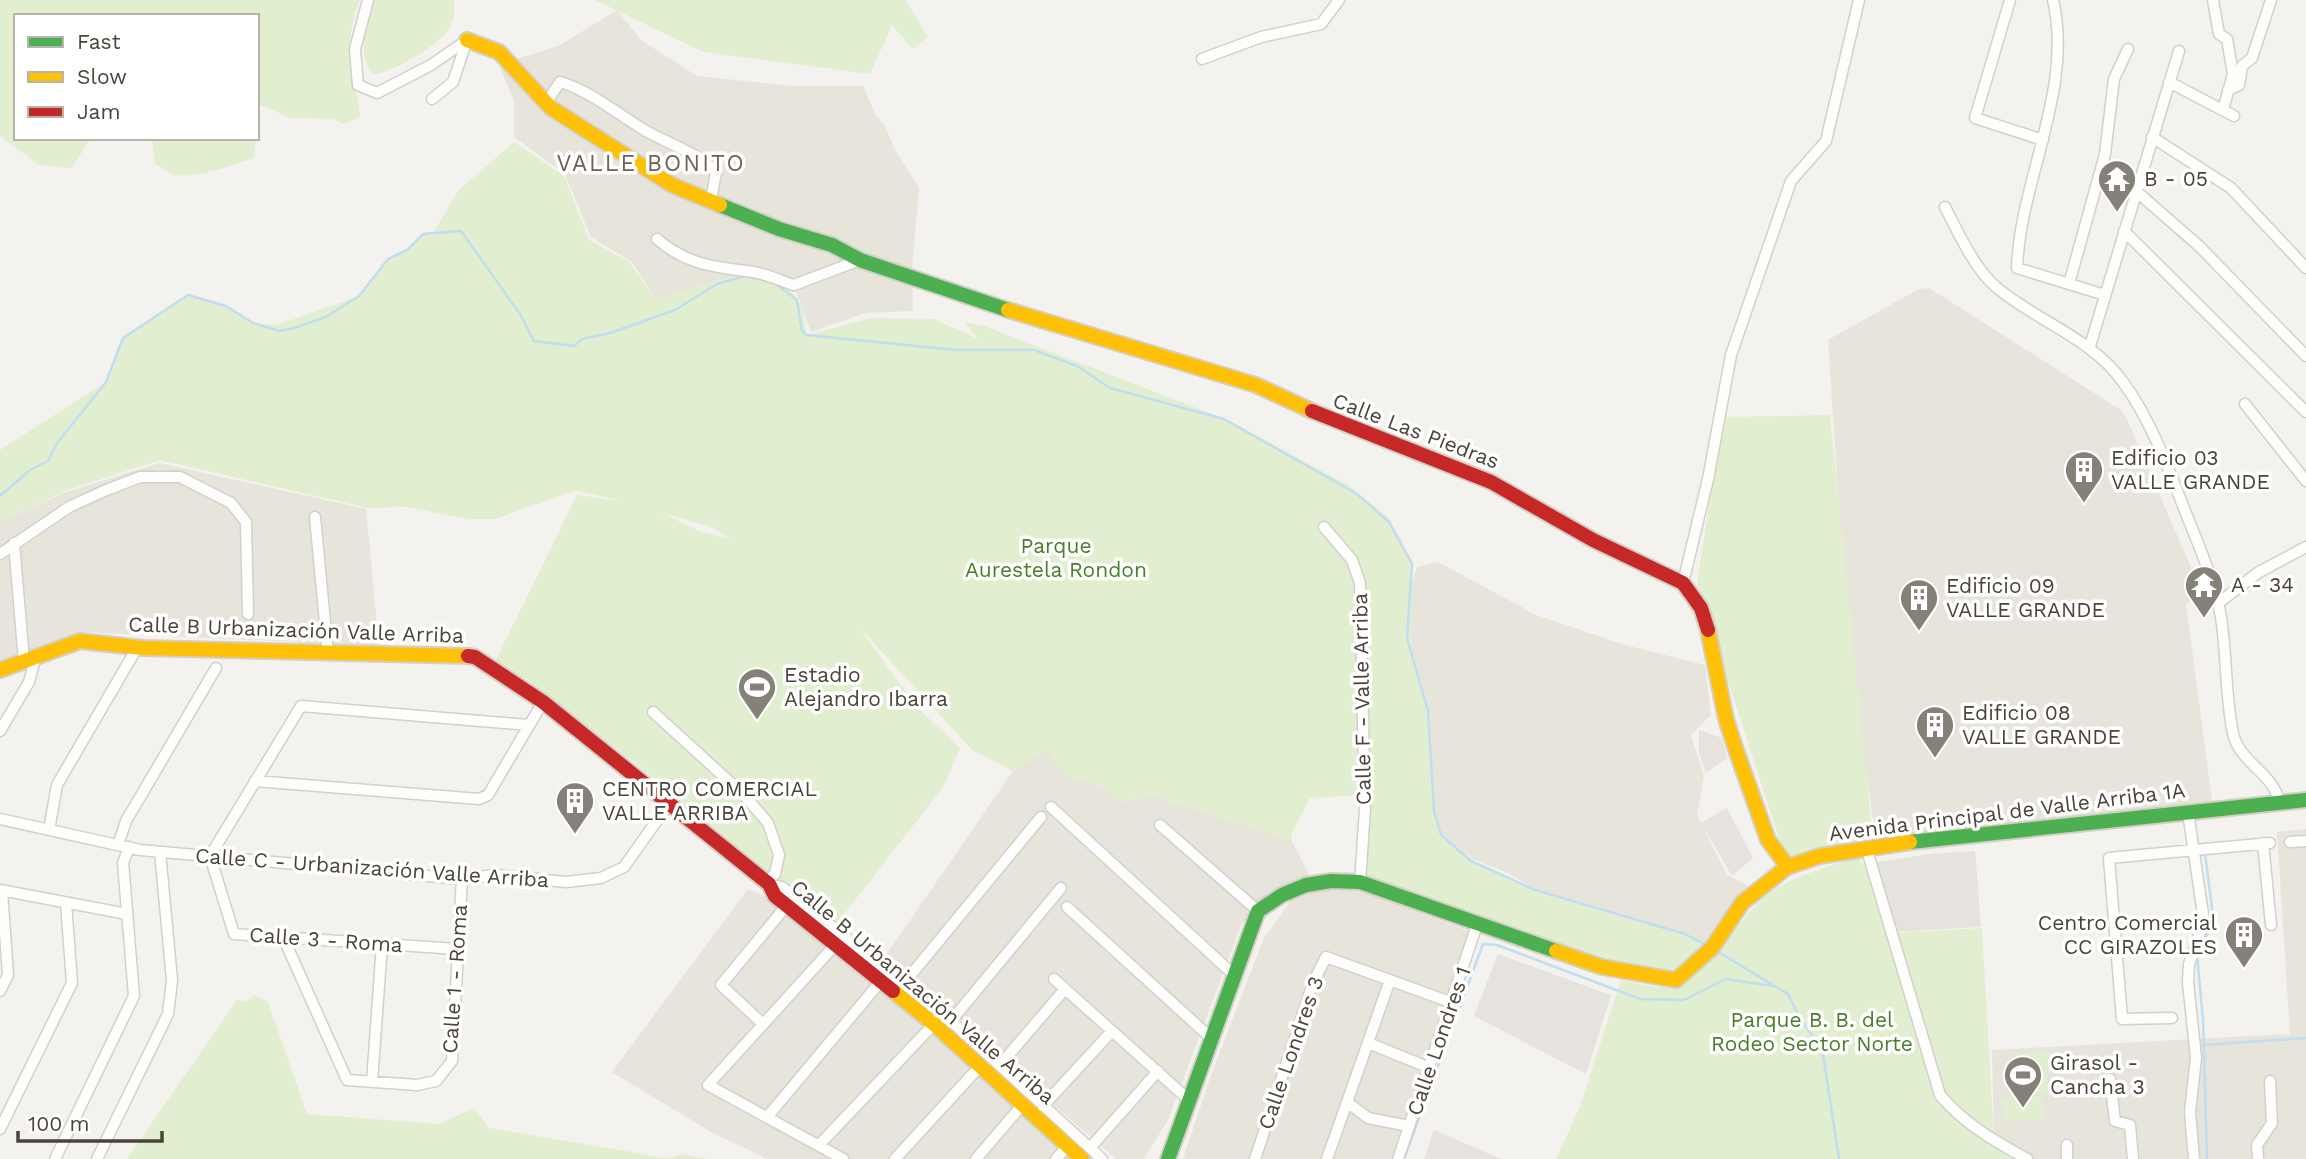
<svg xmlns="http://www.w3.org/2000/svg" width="2306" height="1159" viewBox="0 0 2306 1159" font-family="'Work Sans',sans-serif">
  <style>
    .residential { fill: #e7e4dc }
    .industrial { fill: #e6e2de }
    .green { fill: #e1eecf; fill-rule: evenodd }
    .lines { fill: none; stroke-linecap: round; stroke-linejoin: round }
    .stream { stroke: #c0ddf1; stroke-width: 2.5 }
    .street-casing { stroke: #d2d0cb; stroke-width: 13 }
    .fast-casing { stroke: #d3cfc5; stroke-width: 18 }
    .slow-casing { stroke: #d3cfc5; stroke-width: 18 }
    .jam-casing { stroke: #d3cfc5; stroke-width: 18 }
    .street { stroke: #fdfdfc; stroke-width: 10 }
    .fast { stroke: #4caf50; stroke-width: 14 }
    .slow { stroke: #ffc107; stroke-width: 14 }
    .jam { stroke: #c62828; stroke-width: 14 }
    .labels { text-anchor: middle; stroke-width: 7; stroke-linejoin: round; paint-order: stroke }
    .poi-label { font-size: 21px; fill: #4b4439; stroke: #fff; text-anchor: start }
    .street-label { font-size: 21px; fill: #4b4439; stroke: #fff }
    .park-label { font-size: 21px; fill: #4a7f2a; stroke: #fff }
    .neighbourhood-label { font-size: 23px; letter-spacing: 2px; fill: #6e6250; stroke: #fff }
  </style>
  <rect width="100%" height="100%" fill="#f4f2ee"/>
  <!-- residential -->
  <path class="residential" d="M617 10 641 40 697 76 794 86H863L876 116 885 125 894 148 919 188 912 271 913 311 865 313 811 332 796 291 744 273 700 290 655 298 632 262 591 237 565 174 514 137V101L499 65 560 45Z
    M1929 288 2121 410 2126 417 2203 595 2186 603 2213 809 1877 846 1862 747 1841 538 1828 340 1919 289Z
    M159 463 366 509 379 646 82 632 0 662V522L63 493Z
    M1438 562 1536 615 1625 645 1705 665 1711 715 1691 735 1704 777 1697 815 1727 875 1751 887 1707 946 1678 931 1535 890 1508 873 1472 859 1441 835 1434 811 1428 715 1408 643 1411 588 1417 567Z
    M1046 750 1069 776 1096 783 1120 802 1154 796 1291 840 1309 874 1242 923 1168 1120 1144 1159H1116L884 958 1013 771Z
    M2306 829V1159H2028L1994 1141 1992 1050 2290 1034 2277 832Z
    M1335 885 1375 896 1471 932 1393 1159H1183L1212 1072 1264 938 1295 895Z
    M748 889 769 898 952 1049 1071 1159H767L711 1132 612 1072Z"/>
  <!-- industrial -->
  <path class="industrial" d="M1699 730 1722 738 1727 758 1706 773 1699 752Z
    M1727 808 1753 858 1732 876 1701 823Z
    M1975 851 1981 927 1891 932 1871 863 1931 854Z
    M1498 954 1611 995 1586 1074 1474 1016Z
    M1434 1130 1501 1159H1424Z"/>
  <!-- green -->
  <path class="green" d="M0 0H360C350 22 347 55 352 79 355 92 360 102 360 117L343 124 333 119 290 118 257 103V16H16V138H91L72 168 39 165 0 136Z
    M371 0H454C455 11 454 23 447 32 436 46 392 73 374 74 356 60 366 19 371 0Z
    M595 0H906L928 37 913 49 892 25 870 74 703 52Z
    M152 138H256L254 158C231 165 200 178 175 175 169 174 161 167 155 164Z
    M514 142 564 176 589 240 628 261 655 298C701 289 760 253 797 299 804 307 805 325 807 335L871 318 934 319 978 339 965 322 984 326 1230 421 1348 485 1389 518 1413 562 1411 652 1428 711 1433 811 1440 836 1471 862 1535 892 1684 934 1709 949 1675 979 1630 972 1364 879V795L1310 798 1292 833 1291 840 1154 796 1120 802 1096 783 1069 776 1046 750 1013 771 972 750 857 625 917 707 960 748 944 786 834 927 635 763 524 677 491 670 577 495 621 501 576 490 495 519H469L405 507 368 508 160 460 65 491 0 522V450L106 382 123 338 188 295 226 306 253 323 277 325 357 297 388 259 407 250 423 234 433 233 458 191ZM662 513 712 527 730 539 699 531Z
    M1830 415 1873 840 1787 863 1697 585 1722 417Z
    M1857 857 1872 874 1890 933 1982 928 1994 1140 2027 1159H1556L1579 1109 1621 980C1637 983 1658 990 1674 986 1696 981 1741 920 1759 902 1785 877 1824 869 1857 857Z
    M255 995 268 1002 307 1114 439 1124 474 1108 489 1128 667 1158 685 1154 707 1159H127L237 1000 246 1001Z
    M2053 1051 2055 1069 2017 1073 2015 1055Z
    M2047 1074 2048 1093 2016 1095 2014 1076Z
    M2042 1096 2044 1119 2003 1122 2001 1099Z"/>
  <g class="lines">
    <!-- stream -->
    <path class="stream" d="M0 496 30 470 48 461 57 443 106 382 123 338 188 295 226 306 253 323 279 331 291 329 326 317 359 296 388 259 407 250 423 234 461 231 520 314 534 341 574 346 582 339 610 333 675 310 717 284 745 276 775 283 797 300 802 331 807 335 956 350H1034L1077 366 1110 388 1224 419 1357 494 1389 522 1412 564 1407 638 1428 711 1434 811 1441 835 1471 861 1535 890 1685 934 1706 945
      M2205 853 2212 908 2210 930 2197 955 2203 1020 2207 1159
      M1715 950 1788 994 1800 1019 1822 1048 1839 1159
      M2203 1045 2306 1038
      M1404 1159 1483 944 1497 945 1640 999 1684 1000 1726 979 1773 986"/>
    <!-- street casing -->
    <g class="street-casing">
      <path id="street" d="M368 0 355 49 358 85 377 93 431 65 467 40
        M2010 0 1975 118 2043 140
        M2053 0C2074 89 2020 180 2017 268L2105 295
        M2213 0 2219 34 2227 39 2233 74 2223 110
        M1202 59 1261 37 1321 24 1339 0
        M2169 82 2234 116
        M2228 90 2239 85 2242 66 2252 58 2271 0
        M432 99 453 82 467 40
        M546 103 560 82C591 91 617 114 646 131 669 144 698 153 716 172L711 201
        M2152 137 2231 188 2306 268
        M2136 191 2199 246 2306 356
        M1945 207C1958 232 1974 268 1996 287 2036 321 2092 338 2123 382 2151 420 2168 468 2185 511 2199 546 2214 580 2221 617 2227 655 2225 695 2233 733 2239 763 2274 773 2279 802
        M2124 231 2306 412
        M657 239C687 265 715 267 753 272 767 274 781 281 794 285L860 260
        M2069 284 2105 154 2114 79 2128 49
        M2090 346 2179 51
        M2245 404 2306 481
        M315 517 328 654
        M1324 527 1352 560 1360 583 1365 809 1360 882
        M14 543 24 661
        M0 554 69 507 104 491 140 477H180L231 503 246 522 248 614
        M1683 583 1708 479 1731 355 1791 181 1826 141 1859 0
        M2217 604 2259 572 2306 547
        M653 712 744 795 768 823 779 855 775 874 766 882
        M0 731 29 682 36 656
        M255 781 479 799 488 795 543 702
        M1051 807 1233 974
        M2188 812 2204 921 2189 964 2188 982 2196 1058 2190 1112 2194 1159
        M0 819 140 850 462 879 494 875 566 882 601 878 624 867 670 802
        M1160 825 1258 911
        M49 830 57 785 134 653
        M2290 842 2306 841
        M2263 843 2271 925
        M118 845 126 821 216 668
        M1866 847 1940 1095C1963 1123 1996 1142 2027 1159
        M769 884 782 887 951 1021 1102 1159
        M0 890 127 914
        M1067 907 1211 1038
        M283 937 347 1080 417 1085 436 1081 452 1061 462 879
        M836 944 708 1085 843 1159
        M457 949 234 934 210 856 301 706 528 725
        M1054 979 1189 1100
        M905 982 1041 817
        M0 991 8 975 2 891
        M2172 1018 2122 1019 2109 858 2270 843
        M951 1021 1061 888
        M763 1024 721 985 787 905
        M1368 1043 1430 1068
        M1000 1065 1065 989
        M2110 1079 2115 1121 2130 1125 2133 1159
        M372 1082 382 944
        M1347 1102 1368 1118 1409 1126
        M1043 1106 1112 1031
        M768 1116 881 981
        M0 1129 72 983 66 903
        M819 1145 934 1024
        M2067 1145V1159
        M1090 1148 1158 1071
        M55 1159 134 996 123 863 129 847
        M97 1159 168 1014 172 980 160 852
        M895 1159 981 1065
        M976 1159 1023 1104
        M1056 1159 1069 1145
        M1255 1159 1313 983 1326 957 1453 1003
        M1327 1159 1390 980
        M1398 1159 1478 922
        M2258 1159 2257 1145 2272 1123 2270 1081"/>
    </g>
    <!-- fast casing -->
    <g class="fast-casing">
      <path id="fast" d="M720 205 779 229 832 245 860 260 1008 310
        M1910 842 2306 800
        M1168 1159 1258 911 1282 895 1306 885 1331 881 1360 882 1556 951"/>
    </g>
    <!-- slow casing -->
    <g class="slow-casing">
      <path id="slow" d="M467 40 499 52 551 108 672 185 720 205
        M1008 310 1256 385 1312 411
        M1708 630 1726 719 1736 750 1768 840 1788 867
        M0 670 80 641 143 648 468 656
        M1556 951 1602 967 1676 980 1712 948 1742 903 1787 867 1820 856 1910 842
        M893 991 934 1024 1082 1159"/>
    </g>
    <!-- jam casing -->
    <g class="jam-casing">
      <path id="jam" d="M1312 411 1491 482 1593 540 1683 583 1701 608 1708 630
        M468 656 475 657 543 702 769 884 775 896 893 991"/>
    </g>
    <!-- street -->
    <use href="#street" class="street"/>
    <!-- fast -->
    <use href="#fast" class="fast"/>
    <!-- slow -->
    <use href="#slow" class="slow"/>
    <!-- jam -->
    <use href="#jam" class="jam"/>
  </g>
  <!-- icons -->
  <defs>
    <g id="temple-pin" transform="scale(2.0125)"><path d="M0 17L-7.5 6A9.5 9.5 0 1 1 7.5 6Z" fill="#868178" stroke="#fff"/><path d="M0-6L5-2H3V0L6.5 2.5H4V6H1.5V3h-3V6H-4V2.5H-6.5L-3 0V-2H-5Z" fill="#fff"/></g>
    <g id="building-pin" transform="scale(2.0125)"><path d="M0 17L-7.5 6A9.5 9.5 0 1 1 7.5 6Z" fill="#868178" stroke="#fff"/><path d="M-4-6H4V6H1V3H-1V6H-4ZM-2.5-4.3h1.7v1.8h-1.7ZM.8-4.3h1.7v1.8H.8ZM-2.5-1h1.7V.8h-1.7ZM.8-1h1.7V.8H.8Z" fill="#fff"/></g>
    <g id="stadium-pin" transform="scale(2.0125)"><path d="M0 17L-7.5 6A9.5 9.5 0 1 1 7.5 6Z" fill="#868178" stroke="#fff"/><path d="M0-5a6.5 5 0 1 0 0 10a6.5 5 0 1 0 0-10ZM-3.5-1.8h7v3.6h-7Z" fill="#fff"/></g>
  </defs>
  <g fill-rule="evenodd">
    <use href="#temple-pin" x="2117" y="179"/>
    <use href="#building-pin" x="2084" y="470"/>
    <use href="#temple-pin" x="2204" y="585"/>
    <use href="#building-pin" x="1919" y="598"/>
    <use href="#stadium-pin" x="757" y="687"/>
    <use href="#building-pin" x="1935" y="725"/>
    <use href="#building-pin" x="575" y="801"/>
    <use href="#building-pin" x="2244" y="935"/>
    <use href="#stadium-pin" x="2023" y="1075"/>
  </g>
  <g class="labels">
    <!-- poi labels -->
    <g class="poi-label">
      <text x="2144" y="186">B - 05</text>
      <text x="2111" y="465">Edificio 03<tspan x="2111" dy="24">VALLE GRANDE</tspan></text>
      <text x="2231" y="592">A - 34</text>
      <text x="1946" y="593">Edificio 09<tspan x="1946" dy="24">VALLE GRANDE</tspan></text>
      <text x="784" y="682">Estadio<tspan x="784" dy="24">Alejandro Ibarra</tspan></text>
      <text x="1962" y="720">Edificio 08<tspan x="1962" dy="24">VALLE GRANDE</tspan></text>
      <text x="602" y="796">CENTRO COMERCIAL<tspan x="602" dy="24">VALLE ARRIBA</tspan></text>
      <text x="2217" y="930" text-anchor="end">Centro Comercial<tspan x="2217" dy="24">CC GIRAZOLES</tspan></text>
      <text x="2050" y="1070">Girasol -<tspan x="2050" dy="24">Cancha 3</tspan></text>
    </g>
    <!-- street labels -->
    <g class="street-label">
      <text transform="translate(1416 431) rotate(21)" y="7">Calle Las Piedras</text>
      <text transform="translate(296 630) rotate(2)" y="7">Calle B Urbanización Valle Arriba</text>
      <text transform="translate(1362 699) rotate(-91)" y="7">Calle F - Valle Arriba</text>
      <text transform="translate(2007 812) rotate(-7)" y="7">Avenida Principal de Valle Arriba 1A</text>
      <text transform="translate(372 868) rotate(4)" y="7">Calle C - Urbanización Valle Arriba</text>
      <text transform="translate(326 940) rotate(4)" y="7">Calle 3 - Roma</text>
      <text transform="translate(455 979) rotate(-86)" y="7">Calle 1 - Roma</text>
      <text transform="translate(923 992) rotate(40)" y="7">Calle B Urbanización Valle Arriba</text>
      <text transform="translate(1439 1041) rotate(-71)" y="7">Calle Londres 1</text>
      <text transform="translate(1291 1053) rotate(-71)" y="7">Calle Londres 3</text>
    </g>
    <!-- park labels -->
    <g class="park-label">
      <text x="1056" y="553">Parque<tspan x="1056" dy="24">Aurestela Rondon</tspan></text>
      <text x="1812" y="1027">Parque B. B. del<tspan x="1812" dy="24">Rodeo Sector Norte</tspan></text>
    </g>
    <!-- neighbourhood labels -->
    <g class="neighbourhood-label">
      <text x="651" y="171">VALLE BONITO</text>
    </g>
  </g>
  <!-- legend -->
  <rect x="14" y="14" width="245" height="126" fill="#ffffff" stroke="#b7b4b0" stroke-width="2"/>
  <rect x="28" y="37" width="35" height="10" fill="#4caf50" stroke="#b7b4b0" stroke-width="2"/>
  <text x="77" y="49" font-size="21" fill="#4b4439">Fast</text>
  <rect x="28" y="72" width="35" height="10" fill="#ffc107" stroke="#b7b4b0" stroke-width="2"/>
  <text x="77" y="84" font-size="21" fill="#4b4439">Slow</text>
  <rect x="28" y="107" width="35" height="10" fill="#c62828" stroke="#b7b4b0" stroke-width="2"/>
  <text x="77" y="119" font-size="21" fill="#4b4439">Jam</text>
  <!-- scale -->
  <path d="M18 1131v10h144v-10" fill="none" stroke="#4b4439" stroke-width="3.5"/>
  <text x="28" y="1131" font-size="21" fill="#4b4439" stroke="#ffffff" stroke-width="5" paint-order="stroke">100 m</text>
</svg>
